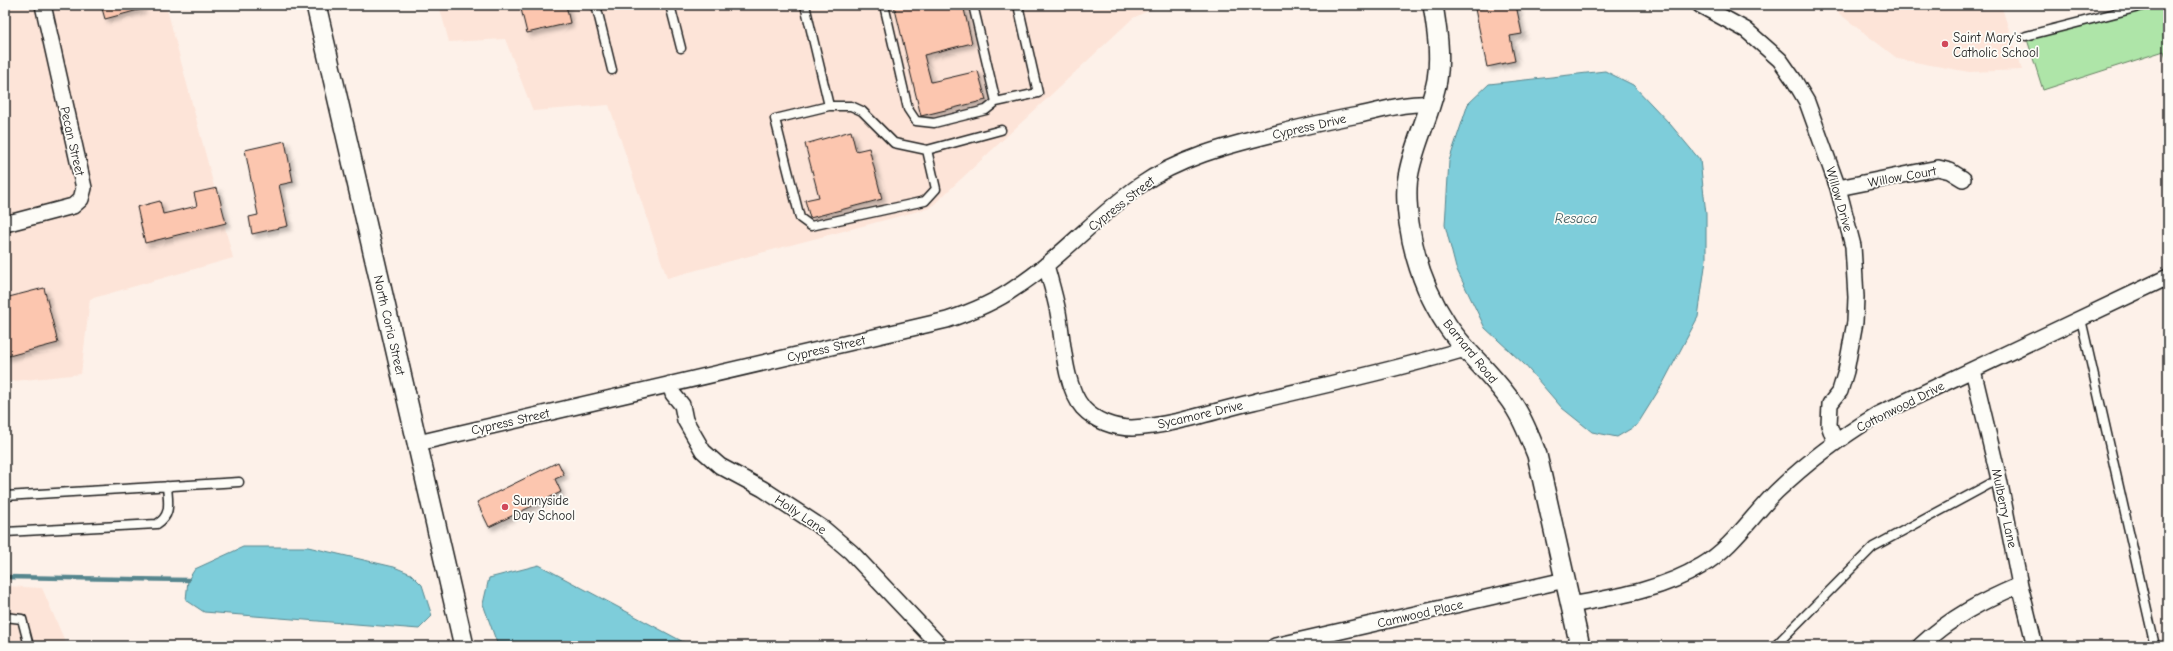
<svg xmlns="http://www.w3.org/2000/svg" width="2173" height="651" viewBox="0 0 2173 651" font-family="'Comic Neue',sans-serif">
  <style>
    .built { fill: #fde4d8 }
    .green { fill: #aee5a8; stroke: #658062 }
    .water { fill: #7ecdda; stroke: #57868e }
    .lines { fill: none; stroke-linecap: round; stroke-linejoin: round }
    .stream { stroke: #57868e; stroke-width: 4.5 }
    .building { fill: #fcc6af; stroke: #1c1c1c; filter: url(#shadow) }
    .service-casing { stroke: #1c1c1c; stroke-width: 11 }
    .minor-casing { stroke: #1c1c1c; stroke-width: 18 }
    .tertiary-casing { stroke: #1c1c1c; stroke-width: 22 }
    .service { stroke: #fdfcf7; stroke-width: 8 }
    .minor { stroke: #fdfcf7; stroke-width: 15 }
    .tertiary { stroke: #fdfcf7; stroke-width: 19 }
    .poi-dot { fill: #d1495b; stroke: #fdfcf7; stroke-width: 1.5 }
    .labels { text-anchor: middle; stroke-width: 3.5; stroke-linejoin: round; paint-order: stroke }
    .poi-label { font-size: 13px; fill: #1c1c1c; stroke: #fdfcf7; text-anchor: start }
    .street-label { font-size: 13px; fill: #1c1c1c; stroke: #fdfcf7 }
    .water-label { font-size: 14px; font-style: italic; fill: #3e5a5e; stroke: #fdfcf7 }
  </style>
  <defs>
    <filter id="shadow"><feDropShadow dx="3.5" dy="3.5" stdDeviation="2" flood-color="#0004"/></filter>
  </defs>
  <rect width="100%" height="100%" fill="#fdf1e9"/>
  <filter id="ink" filterUnits="userSpaceOnUse"><feTurbulence type="fractalNoise" baseFrequency=".025" numOctaves="2"/><feDisplacementMap in="SourceGraphic" scale="8" xChannelSelector="R" yChannelSelector="G"/><feConvolveMatrix kernelMatrix="1 2 1 2 8 2 1 2 1" color-interpolation-filters="sRGB"/></filter>
  <g filter="url(#ink)">
    <!-- built -->
    <path class="built" d="M5 5H166L233 258 90 299 81 374 5 382Z
      M439 5H1160L1133 18 930 208 667 278 609 105 533 111 505 39 449 42Z
      M1828 5H2001L2022 70 1969 72 1898 59Z
      M5 586 42 588 67 646H5Z"/>
    <!-- green -->
    <path class="green" d="M2147 5H2168V64L2164 51 2043 90 2026 36Z"/>
    <!-- water -->
    <path class="water" d="M1605 71 1633 85 1670 124 1700 160 1706 214V259L1698 317 1662 385 1637 425 1617 437 1592 432 1562 408 1524 364 1485 328 1456 268 1445 225 1449 161 1468 104 1489 84Z
      M243 547H308L394 567 411 574 422 585 432 616 419 629 204 612 186 600 188 580 195 569Z
      M539 565 691 646H498L483 604 489 578Z"/>
    <g class="lines">
      <!-- stream -->
      <path class="stream" d="M5 577 188 580"/>
    </g>
    <!-- building -->
    <path class="building" d="M101 5H142V9L105 19Z
      M520 5H566L570 23 527 33Z
      M894 5H963L972 43 924 55 931 82 978 71 986 100 921 116Z
      M1489 5H1516L1522 34 1510 36 1515 61 1487 67 1475 9 1489 7Z
      M851 131 856 151 869 148 882 199 810 218 805 200 819 197 805 144Z
      M285 141 293 182 279 185 288 226 252 234 249 217 258 215 245 150Z
      M217 188 226 223 145 243 137 207 160 201 163 214 197 206 194 193Z
      M44 288 58 343 5 357V298Z
      M558 462 564 475 555 479 561 492 489 527 477 502Z"/>
    <g class="lines">
      <!-- service casing -->
      <g class="service-casing">
        <path id="service" d="M596 5 612 70
          M670 5 681 48
          M805 5 829 106 775 119 800 218 811 226 925 201 936 189 927 150 1001 130
          M884 5 908 109 916 121 934 123 986 110 996 102
          M973 5 996 102 1038 93 1018 5
          M2026 36 2147 5
          M829 106H851L862 111 894 143 927 150
          M2081 319 2155 646
          M5 496 239 482
          M5 532 157 524C172 515 168 502 167 486
          M5 617 22 619 29 646
          M1775 646 1873 547 1999 479"/>
      </g>
      <!-- minor casing -->
      <g class="minor-casing">
        <path id="minor" d="M1700 5 1746 30 1780 60 1794 80 1807 102 1838 188 1853 246 1856 297 1855 322 1846 371 1840 391 1830 404 1829 425 1835 442
          M1838 188 1938 168 1950 171 1963 179
          M5 224 73 206 81 199 84 188 43 5
          M1046 265C1050 280 1055 296 1058 312 1063 339 1064 386 1083 408 1095 421 1114 428 1132 428 1172 426 1214 411 1253 402 1324 385 1395 370 1465 349
          M1973 370 1999 479 2020 585 2035 646
          M670 384 673 394 682 405 685 420 703 451 720 466 763 489 824 529 851 552 940 646
          M418 443 947 320C971 312 994 303 1015 288 1060 259 1095 217 1139 186 1179 158 1226 146 1274 134 1302 127 1331 120 1359 115 1383 110 1407 102 1431 104
          M1571 605C1615 597 1662 590 1701 566 1732 548 1751 517 1776 492 1807 462 1841 437 1877 415L2168 277
          M1275 646 1565 580
          M1920 646C1950 618 1982 601 2020 585"/>
      </g>
      <!-- tertiary casing -->
      <g class="tertiary-casing">
        <path id="tertiary" d="M316 5 464 646
          M1433 5C1437 30 1441 55 1437 80 1431 112 1415 141 1409 172 1405 189 1407 207 1409 223 1414 258 1427 295 1447 325 1466 354 1495 376 1514 406 1524 421 1530 438 1537 455L1580 646"/>
      </g>
      <!-- service -->
      <use href="#service" class="service"/>
      <!-- minor -->
      <use href="#minor" class="minor"/>
      <!-- tertiary -->
      <use href="#tertiary" class="tertiary"/>
    </g>
  </g>
  <!-- markers -->
  <g class="poi-dot">
    <circle cx="1945" cy="44" r="4"/>
    <circle cx="505" cy="507" r="4"/>
  </g>
  <g class="labels">
    <!-- poi labels -->
    <g class="poi-label">
      <text x="1953" y="42">Saint Mary's<tspan x="1953" dy="15">Catholic School</tspan></text>
      <text x="513" y="505">Sunnyside<tspan x="513" dy="15">Day School</tspan></text>
    </g>
    <!-- street labels -->
    <g class="street-label">
      <text transform="translate(1309 126) rotate(-13)" y="5">Cypress Drive</text>
      <text transform="translate(73 141) rotate(77)" y="5">Pecan Street</text>
      <text transform="translate(1902 176) rotate(-10)" y="5">Willow Court</text>
      <text transform="translate(1840 199) rotate(74)" y="5">Willow Drive</text>
      <text transform="translate(1121 203) rotate(-38)" y="5">Cypress Street</text>
      <text transform="translate(390 325) rotate(77)" y="5">North Coria Street</text>
      <text transform="translate(826 348) rotate(-13)" y="5">Cypress Street</text>
      <text transform="translate(1471 351) rotate(51)" y="5">Barnard Road</text>
      <text transform="translate(1900 406) rotate(-27)" y="5">Cottonwood Drive</text>
      <text transform="translate(1200 414) rotate(-13)" y="5">Sycamore Drive</text>
      <text transform="translate(510 421) rotate(-13)" y="5">Cypress Street</text>
      <text transform="translate(2005 508) rotate(78)" y="5">Mulberry Lane</text>
      <text transform="translate(801 514) rotate(34)" y="5">Holly Lane</text>
      <text transform="translate(1420 613) rotate(-13)" y="5">Camwood Place</text>
    </g>
    <!-- water labels -->
    <g class="water-label">
      <text x="1576" y="223">Resaca</text>
    </g>
  </g>
  <!-- margin -->
  <rect width="2173" height="651" fill="none" stroke="#fdfcf7" stroke-width="20"/>
  <rect x="10" y="10" width="2153" height="631" fill="none" stroke="#1c1c1c" stroke-width="1.5" filter="url(#ink)"/>
</svg>
